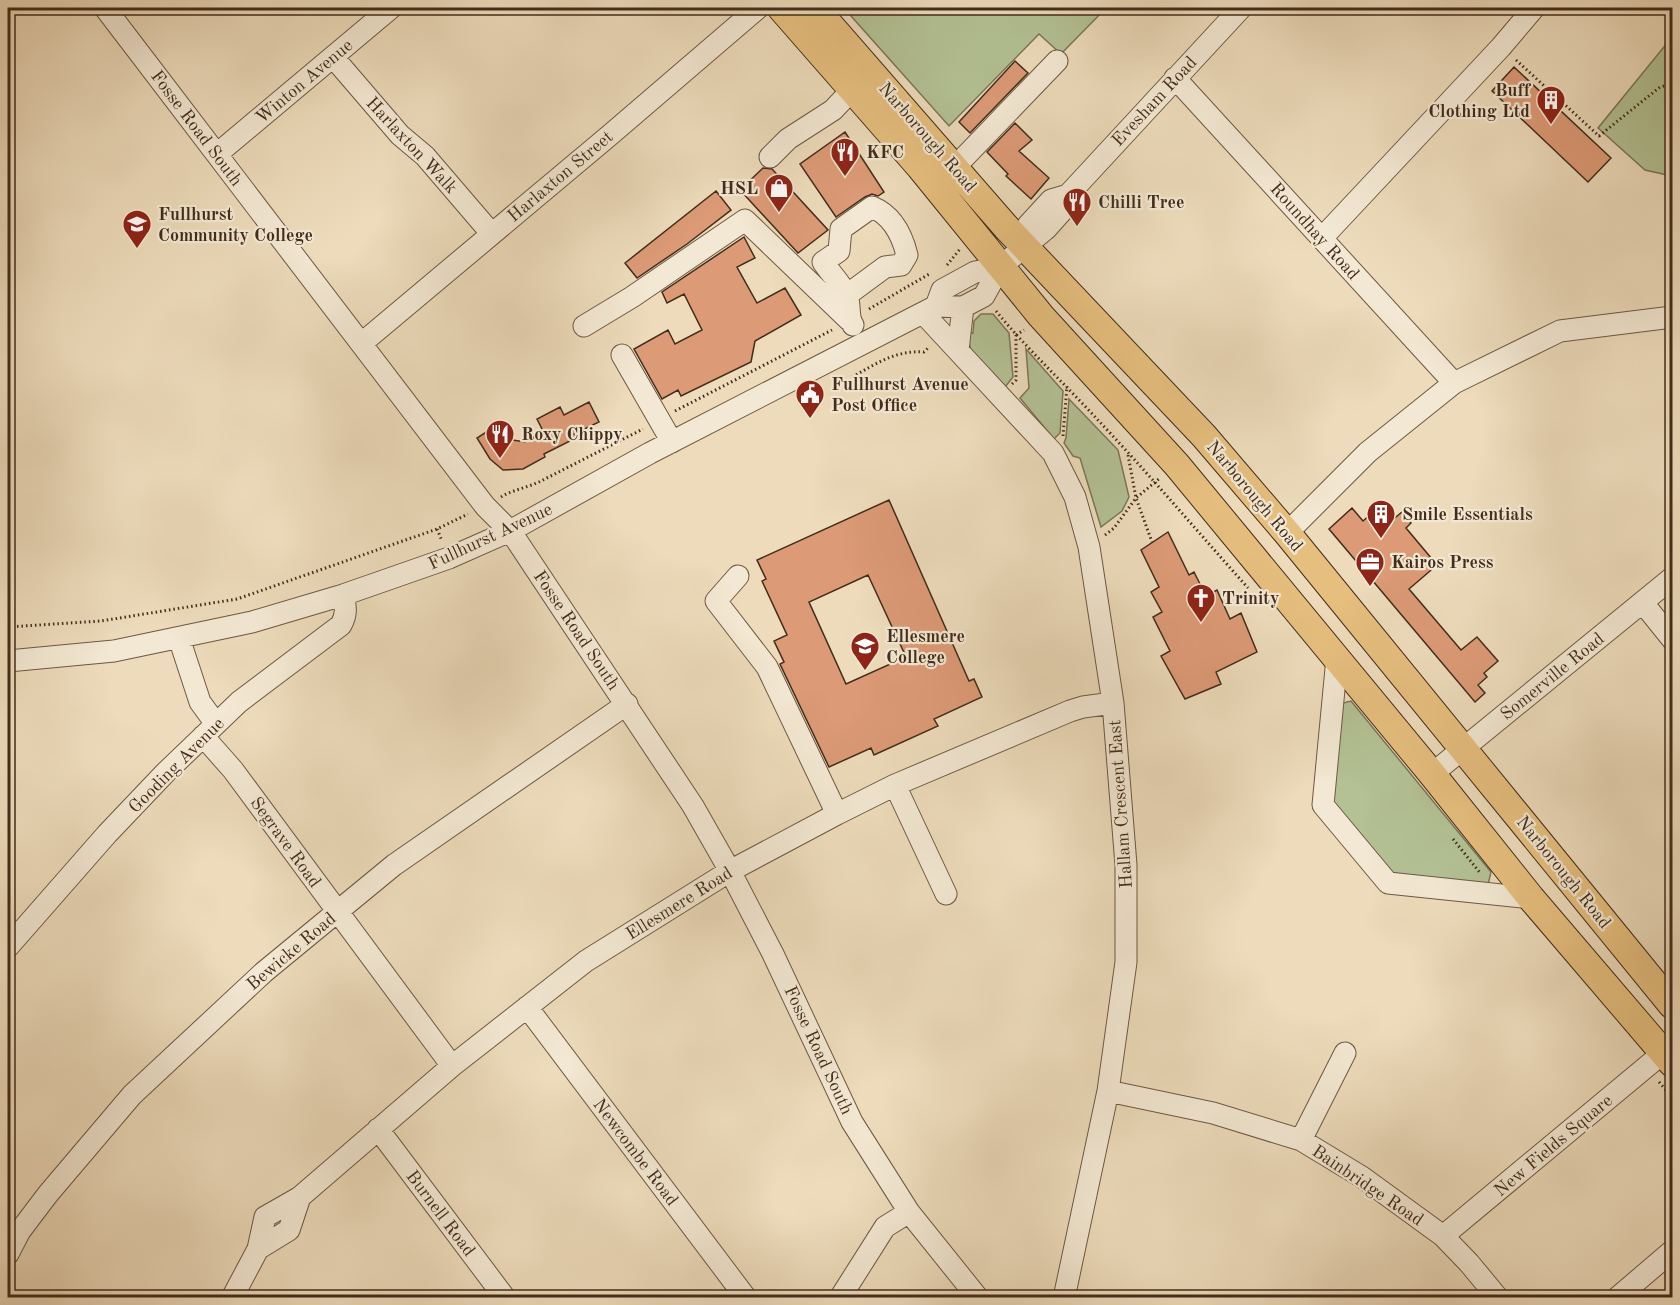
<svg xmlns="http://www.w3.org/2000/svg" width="1680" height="1305" viewBox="0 0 1680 1305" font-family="'Old Standard TT',serif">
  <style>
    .green { fill: #b3c194; stroke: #7a7658; stroke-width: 1.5 }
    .building { fill: #dc9a76; stroke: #422c1b; stroke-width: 1.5; fill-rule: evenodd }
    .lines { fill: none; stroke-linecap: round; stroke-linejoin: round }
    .minor-casing { stroke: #6d5843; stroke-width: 23 }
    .major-casing { stroke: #422c1b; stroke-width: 29 }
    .path { stroke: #422c1b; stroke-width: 3; stroke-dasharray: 1.5 3; stroke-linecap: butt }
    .minor { stroke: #f3e8d3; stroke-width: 21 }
    .major { stroke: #e6be7e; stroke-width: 27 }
    .labels { text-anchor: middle; stroke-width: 4.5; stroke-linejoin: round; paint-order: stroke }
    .street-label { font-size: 18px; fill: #422c1b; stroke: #f3e8d3 }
    .poi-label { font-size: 18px; font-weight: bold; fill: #422c1b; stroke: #f3e8d3; text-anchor: start }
  </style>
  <rect width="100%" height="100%" fill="#eddbbb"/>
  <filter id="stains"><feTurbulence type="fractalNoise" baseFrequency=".00333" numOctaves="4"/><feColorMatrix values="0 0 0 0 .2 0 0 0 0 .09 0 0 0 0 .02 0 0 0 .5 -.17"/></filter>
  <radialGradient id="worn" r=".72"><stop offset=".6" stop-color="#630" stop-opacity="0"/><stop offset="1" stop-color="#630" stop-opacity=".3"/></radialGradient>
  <!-- green -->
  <path class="green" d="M853 8H1106L1061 54 1039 34 949 126 851 16Z
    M1672 37V176L1645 170 1598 128Z
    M981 314H993L1009 333 1013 377 1005 387 971 351 967 333H973L974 321Z
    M1026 349 1063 391 1060 433 1054 439 1020 398 1029 388Z
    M1069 399 1118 450 1129 497 1122 511 1101 527 1080 458 1073 456 1064 443 1066 438Z
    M1351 701 1491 872 1488 885 1393 873 1330 799 1339 704Z"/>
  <!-- building -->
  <path class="building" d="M1015 61 1028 73 970 133 959 122Z
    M1514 67 1611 158 1588 182 1492 91Z
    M1015 123 1032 140 1019 151 1049 178 1031 199 1006 176 1008 174 987 152Z
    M845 132 884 192 878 196 872 194 865 197 836 217 800 164Z
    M763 168 772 169 828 230 798 253 740 190Z
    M716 191 731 210 687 244 637 278 625 263Z
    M744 237 755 258 737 267 757 303 785 288 801 315 755 341 751 362 681 396 678 390 662 399 634 349 668 330 675 344 702 330 684 294 667 303 662 292Z
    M589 402 599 422 574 434 576 438 544 454 545 457 523 469 503 470 490 459 477 438 497 425 506 439 525 442 544 433 537 419 560 407 564 415Z
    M889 500 969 681 974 679 982 697 934 719 938 726 874 755 871 748 829 767 780 664 784 662 774 641 787 635 762 581 766 579 757 560ZM868 575 906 657 846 684 809 602Z
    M1379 507 1391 521 1402 512 1411 523 1406 528 1437 565 1409 589 1461 650 1477 637 1498 661 1484 673 1487 677 1478 685 1485 693 1475 702 1329 529 1352 508 1363 521Z
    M1168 532 1189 575 1194 572 1206 596 1217 590 1230 619 1241 613 1257 652 1216 672 1221 684 1185 699 1161 656 1170 651 1153 617 1162 612 1151 592 1159 587 1141 550Z"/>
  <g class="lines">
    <!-- minor casing -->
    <g class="minor-casing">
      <path id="minor" d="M105 8 485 506 510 531 517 541 693 806 730 871 773 954 852 1122 909 1212 978 1298
        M333 57 400 135 425 156 491 233
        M1175 78 1454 383
        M217 154 391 8
        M770 157 788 139 833 110 852 90
        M954 168 1057 61
        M1322 238 1501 47 1534 8
        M1024 246 1028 225 1051 200 1068 195
        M847 295 885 267 901 265 907 255C902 235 892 215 872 207L841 229 839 251 823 262C830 273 842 284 847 296 851 305 847 316 853 325
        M936 306 942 290 975 272 1000 267
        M923 313 1053 453 1075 497 1089 547 1113 703 1126 865V962L1108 1091 1064 1298
        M584 326 632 297 745 220 849 320
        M362 343 610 135 758 8
        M958 350 963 307
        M622 355 672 442
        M1287 533 1368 452 1454 383 1560 331 1672 317
        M738 576 716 601 767 667 837 814
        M1643 603 1672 639
        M179 638 200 702 216 724
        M1337 658 1323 805 1388 883 1531 898
        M8 661 114 651 252 622 343 595 449 558 510 531 650 453 936 306 963 307 984 296 1000 267 1046 229 1062 211 1068 195 1241 8
        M203 736 233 770 452 1066
        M1432 774 1672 578
        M895 785 946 894
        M8 947 107 834 166 772 239 702 341 625C347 614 346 607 343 595
        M527 1007 746 1298
        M1108 1091 1213 1113 1301 1140 1362 1177 1443 1236 1469 1263 1498 1298
        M378 1129 505 1298
        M1301 1140 1345 1053
        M1443 1236 1663 1053
        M258 1249 265 1217 300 1197
        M8 1254 20 1231 48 1194 132 1095 264 972 394 865 627 704
        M232 1298 258 1249 289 1230 300 1197 452 1066 586 961 730 871 837 814 895 785 1070 711 1083 707 1113 703
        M840 1298 885 1227 909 1212
        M1617 1298 1672 1251"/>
    </g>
    <!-- major casing -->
    <g class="major-casing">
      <path id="major" d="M781 8 920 167 1041 316 1177 465 1432 774 1531 898 1672 1063
        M815 8 1006 227 1204 436 1287 533 1672 1005"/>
    </g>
    <!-- path -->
    <path class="path" d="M1516 60 1599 136 1660 87 1672 84
      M947 265 960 249
      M869 309 931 273
      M996 311C1027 349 1063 382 1096 418 1148 473 1197 531 1248 588
      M1016 335 1024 330
      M852 377C876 364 895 350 924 352L929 347
      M1012 384 1016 380V335
      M675 411 832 330
      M1063 436 1067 386
      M1128 455 1136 498 1152 542
      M501 497C512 490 526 488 539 482L643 429
      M437 529 442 541
      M1105 535 1114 528 1136 498 1160 478
      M8 627 101 621 237 599 437 529 468 514
      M1453 839 1481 874
      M1659 1082 1672 1097"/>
    <!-- minor -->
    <use href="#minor" class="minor"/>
    <!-- major -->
    <use href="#major" class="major"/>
  </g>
  <!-- icons -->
  <defs>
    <g id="building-pin" transform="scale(1.5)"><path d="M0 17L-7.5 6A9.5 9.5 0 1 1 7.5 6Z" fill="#8f2418" stroke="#f3e8d3"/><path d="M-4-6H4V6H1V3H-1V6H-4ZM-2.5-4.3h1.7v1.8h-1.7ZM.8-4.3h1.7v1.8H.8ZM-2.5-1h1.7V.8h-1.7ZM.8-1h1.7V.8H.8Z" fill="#fff"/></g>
    <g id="restaurant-pin" transform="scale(1.5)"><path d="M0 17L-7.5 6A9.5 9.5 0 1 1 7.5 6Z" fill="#8f2418" stroke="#f3e8d3"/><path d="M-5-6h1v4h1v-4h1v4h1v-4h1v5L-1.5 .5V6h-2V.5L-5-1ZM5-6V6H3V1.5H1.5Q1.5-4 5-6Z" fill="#fff"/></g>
    <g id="shop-pin" transform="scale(1.5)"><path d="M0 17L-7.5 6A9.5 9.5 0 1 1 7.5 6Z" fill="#8f2418" stroke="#f3e8d3"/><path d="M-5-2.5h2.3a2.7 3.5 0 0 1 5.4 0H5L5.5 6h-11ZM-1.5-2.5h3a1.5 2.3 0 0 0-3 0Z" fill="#fff"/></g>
    <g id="school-pin" transform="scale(1.5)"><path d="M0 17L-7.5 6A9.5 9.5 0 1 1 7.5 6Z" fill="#8f2418" stroke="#f3e8d3"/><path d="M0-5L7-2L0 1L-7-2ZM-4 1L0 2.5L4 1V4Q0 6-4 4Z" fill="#fff"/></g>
    <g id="civic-pin" transform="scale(1.5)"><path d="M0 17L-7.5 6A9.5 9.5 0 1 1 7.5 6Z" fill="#8f2418" stroke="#f3e8d3"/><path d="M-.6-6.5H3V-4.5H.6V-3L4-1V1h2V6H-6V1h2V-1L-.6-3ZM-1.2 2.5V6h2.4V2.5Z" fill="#fff"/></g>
    <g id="office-pin" transform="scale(1.5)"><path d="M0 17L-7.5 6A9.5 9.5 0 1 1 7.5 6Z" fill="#8f2418" stroke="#f3e8d3"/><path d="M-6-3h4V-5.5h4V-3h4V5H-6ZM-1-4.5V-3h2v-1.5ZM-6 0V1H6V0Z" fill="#fff"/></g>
    <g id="church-pin" transform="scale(1.5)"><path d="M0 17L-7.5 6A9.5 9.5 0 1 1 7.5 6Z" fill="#8f2418" stroke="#f3e8d3"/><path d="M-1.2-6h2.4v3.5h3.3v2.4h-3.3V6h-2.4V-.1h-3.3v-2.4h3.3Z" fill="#fff"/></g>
  </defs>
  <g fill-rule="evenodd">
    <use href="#building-pin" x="1551" y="100"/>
    <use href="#restaurant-pin" x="845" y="152"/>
    <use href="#shop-pin" x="779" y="188"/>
    <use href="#restaurant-pin" x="1077" y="202"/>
    <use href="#school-pin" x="137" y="224"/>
    <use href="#civic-pin" x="810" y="394"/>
    <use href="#restaurant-pin" x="500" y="434"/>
    <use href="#building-pin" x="1381" y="514"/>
    <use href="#office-pin" x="1370" y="562"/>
    <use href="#church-pin" x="1201" y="598"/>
    <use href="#school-pin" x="865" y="646"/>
  </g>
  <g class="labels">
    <!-- street labels -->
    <g class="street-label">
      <text transform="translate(304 81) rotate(-40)" y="6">Winton Avenue</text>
      <text transform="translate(1154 101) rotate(-47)" y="6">Evesham Road</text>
      <text transform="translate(197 128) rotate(53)" y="6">Fosse Road South</text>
      <text transform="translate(928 137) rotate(49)" y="6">Narborough Road</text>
      <text transform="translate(412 145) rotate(47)" y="6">Harlaxton Walk</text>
      <text transform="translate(560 176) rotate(-40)" y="6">Harlaxton Street</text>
      <text transform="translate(1315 231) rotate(48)" y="6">Roundhay Road</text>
      <text transform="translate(1255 496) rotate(50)" y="6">Narborough Road</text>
      <text transform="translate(490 536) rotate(-25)" y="6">Fullhurst Avenue</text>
      <text transform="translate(577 630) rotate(56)" y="6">Fosse Road South</text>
      <text transform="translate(1552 676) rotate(-39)" y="6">Somerville Road</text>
      <text transform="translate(176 765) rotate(-45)" y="6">Gooding Avenue</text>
      <text transform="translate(1120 804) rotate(-94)" y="6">Hallam Crescent East</text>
      <text transform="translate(286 842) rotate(54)" y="6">Segrave Road</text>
      <text transform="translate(1564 872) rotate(51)" y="6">Narborough Road</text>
      <text transform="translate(679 903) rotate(-32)" y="6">Ellesmere Road</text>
      <text transform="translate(291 951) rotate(-40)" y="6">Bewicke Road</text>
      <text transform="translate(819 1050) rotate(65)" y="6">Fosse Road South</text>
      <text transform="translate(1553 1145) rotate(-40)" y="6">New Fields Square</text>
      <text transform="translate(636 1152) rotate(53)" y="6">Newcombe Road</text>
      <text transform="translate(1368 1185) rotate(34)" y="6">Bainbridge Road</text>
      <text transform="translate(441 1213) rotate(53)" y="6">Burnell Road</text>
    </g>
    <!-- poi labels -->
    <g class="poi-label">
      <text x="1530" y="96" text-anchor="end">Buff<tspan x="1530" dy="21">Clothing Ltd</tspan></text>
      <text x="866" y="158">KFC</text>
      <text x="758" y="194" text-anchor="end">HSL</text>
      <text x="1098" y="208">Chilli Tree</text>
      <text x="158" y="220">Fullhurst<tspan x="158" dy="21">Community College</tspan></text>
      <text x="831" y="390">Fullhurst Avenue<tspan x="831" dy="21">Post Office</tspan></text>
      <text x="521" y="440">Roxy Chippy</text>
      <text x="1402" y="520">Smile Essentials</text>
      <text x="1391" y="568">Kairos Press</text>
      <text x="1222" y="604">Trinity</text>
      <text x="886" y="642">Ellesmere<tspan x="886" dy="21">College</tspan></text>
    </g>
  </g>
  <!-- margin -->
  <rect width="1680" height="1305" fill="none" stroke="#eddbbb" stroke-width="30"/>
  <rect x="9" y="9" width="1662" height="1287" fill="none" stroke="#422c1b" stroke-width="3"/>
  <rect x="15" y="15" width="1650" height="1275" fill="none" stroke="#422c1b" stroke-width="1.5"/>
  <rect width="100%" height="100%" filter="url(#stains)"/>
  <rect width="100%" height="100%" fill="url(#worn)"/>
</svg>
